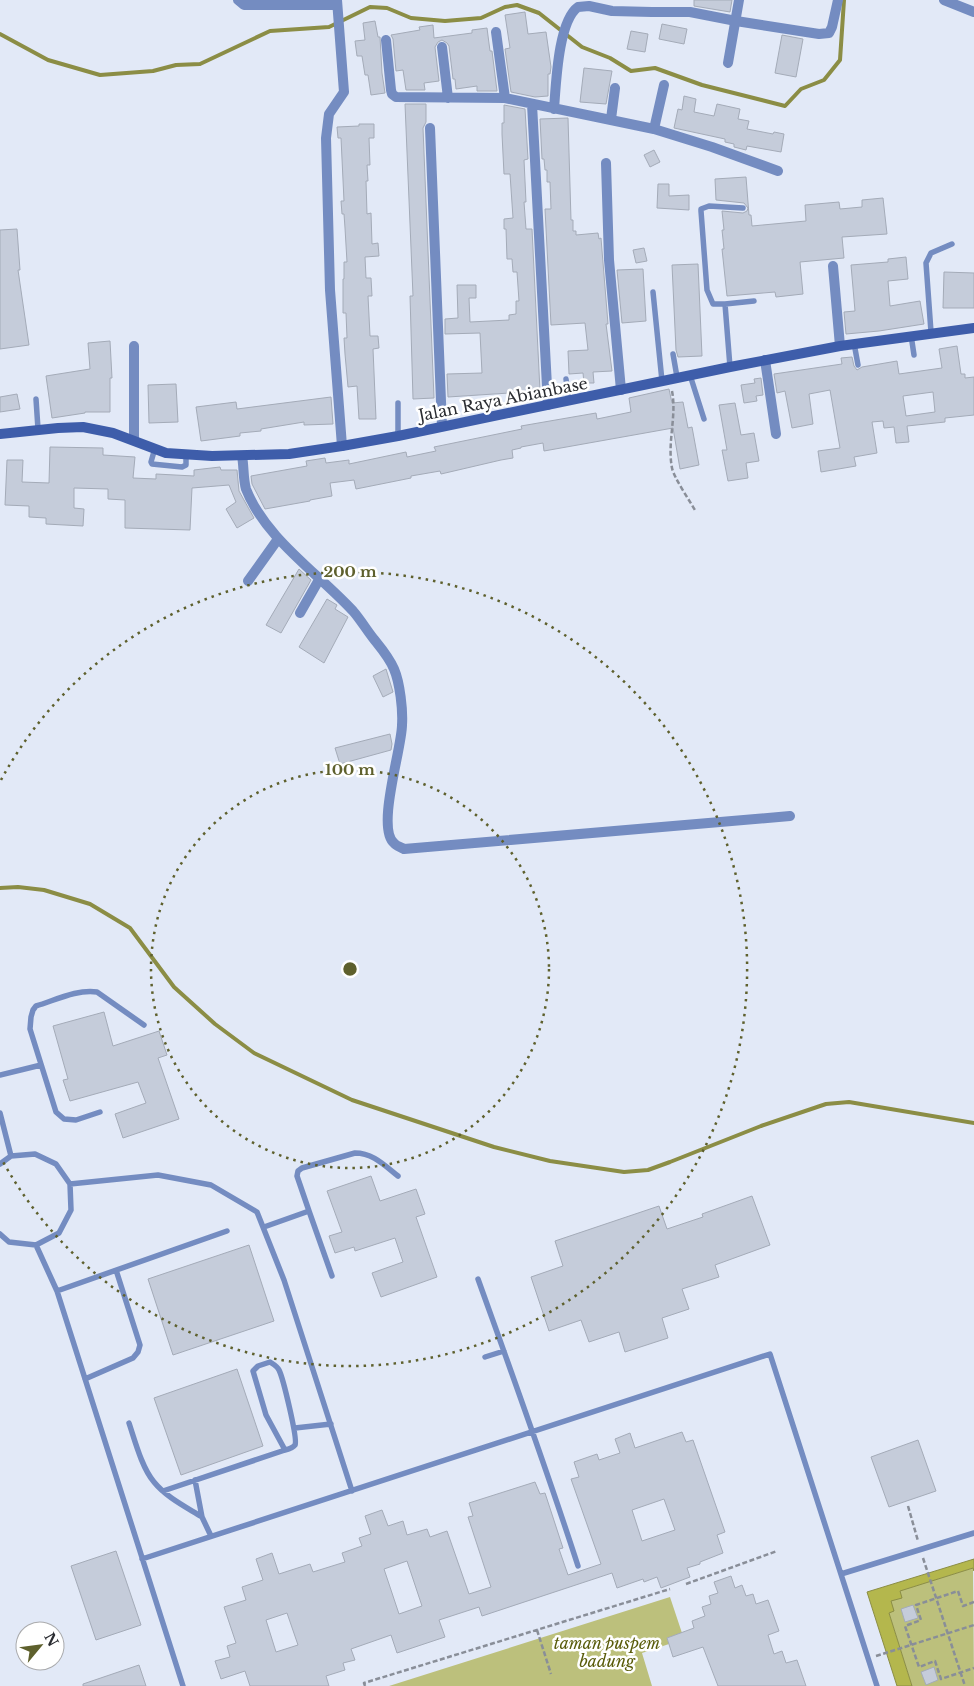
<svg xmlns="http://www.w3.org/2000/svg" width="974" height="1686" viewBox="0 0 974 1686" font-family="'Libre Baskerville',serif">
  <style>
    .green { fill: #bcc07c }
    .water { fill: #b4b74d; stroke: #8b8d45 }
    .lines { fill: none; stroke-linecap: round; stroke-linejoin: round }
    .stream { stroke: #8b8d45; stroke-width: 4 }
    .building { fill: #c5ccda; stroke: #a4abb8; fill-rule: evenodd }
    .path { stroke: #898e98; stroke-width: 2.5; stroke-dasharray: 5 2.5; stroke-linecap: butt }
    .lane { stroke: #748cc1; stroke-width: 5.5 }
    .street { stroke: #748cc1; stroke-width: 10 }
    .secondary { stroke: #3e5daa; stroke-width: 10 }
    .ring { fill: none; stroke: #5e602d; stroke-width: 2.5; stroke-dasharray: 2.5 5 }
    .labels { text-anchor: middle; stroke-width: 5; stroke-linejoin: round; paint-order: stroke }
    .street-label { font-size: 16px; fill: #2a2c31; stroke: #fff }
    .park-label { font-size: 16px; font-style: italic; fill: #595b0a; stroke: #fff }
    .centre { fill: #5e602d; stroke: #fff; stroke-width: 2.5 }
    .ring-label { font-size: 15px; text-anchor: middle; font-weight: bold; fill: #5e602d; stroke: #fff; stroke-width: 5; stroke-linejoin: round; paint-order: stroke }
  </style>
  <rect width="100%" height="100%" fill="#e2e9f7"/>
  <!-- green -->
  <path class="green" d="M973 1568 974 1686H912L889 1613 891 1601 899 1591Z
    M670 1597 682 1633 667 1638 669 1644 642 1653 652 1686H389Z"/>
  <!-- water -->
  <path class="water" d="M974 1559V1571L973 1568 900 1591 902 1598 891 1601 894 1611 889 1613 912 1686H897L867 1592Z"/>
  <g class="lines">
    <!-- stream -->
    <path class="stream" d="M0 34 48 60 100 75 153 71 176 65 200 64 270 31 329 27 370 7 387 8 411 18 445 21 481 18 505 7 517 5 539 13 582 47 610 58 631 71 655 68 702 85 785 106 801 89 824 80 840 60 844 0
      M0 888 18 887 44 890 90 904 130 928 174 987 215 1024 254 1053 352 1100 494 1147 550 1161 624 1172 648 1170 670 1162 761 1126 826 1104 849 1102 974 1123"/>
  </g>
  <!-- building -->
  <path class="building" d="M694 0H732L730 12 694 6Z
    M525 12 528 34 546 32 551 67 550 74H548V96L535 97 511 92 505 49 510 48 505 15Z
    M375 21 378 37H380L382 73 385 93 371 95 368 75H365L362 56H357L355 41 365 40 363 23Z
    M662 24 687 29 684 44 659 39Z
    M433 25 434 38 472 33V30L487 28 490 51H492L497 91H477V86L456 89 455 79H453L449 46 447 43 442 40 438 42 435 47 439 81 424 83 425 90H406L403 70 396 71 393 39 391 35 420 30 419 27Z
    M631 31 648 34 645 52 627 49Z
    M782 35 803 39 796 77 775 73Z
    M584 68 612 71 606 104 580 102Z
    M684 96 696 99 694 112 714 116 717 104 740 109 738 119 749 121 747 129 773 134 774 132 784 134 781 152 747 146 746 150 734 147V144L725 142V139L674 128 678 109 682 110Z
    M405 104H426V122L423 128 434 398 413 399 410 296H413Z
    M504 105 525 109 528 159 524 160 526 202H524L526 229H532L540 391 448 397 447 374 482 373 480 333 445 334V319L458 318 457 285H476V298H469L470 322 509 320V315L516 314V301H519L517 272H513L512 259H507L506 229H504V219L513 218 510 174H504L502 134V123H504Z
    M568 118 571 220H573V231H576V235L598 233 599 239 601 238 608 324H606L612 371 593 372 594 383H584L583 373 569 374 568 351 588 350 585 323 551 325 545 209H551L550 182H547V170H545L544 159H542L540 119Z
    M359 124H374V138H369L370 165H367L368 181H366L367 214 371 213 372 244 378 243 379 256 365 257 366 278H371L372 296H368L370 336H378L379 348 373 349 376 419H359L357 386 348 387 345 354 344 338H347L346 313H343V279H344V262H347L345 228 344 214H342L341 201H344L341 138H338L337 127 359 126Z
    M654 150 660 162 650 167 644 155Z
    M746 177 749 215H751L752 226 806 221 805 205 839 202 840 209 862 207V200L883 198 887 234 842 237 844 258 800 262 803 294 776 297 775 292 727 296 722 249H724L722 230H724L722 211 743 213 747 211 748 208 744 203 716 200 715 179Z
    M658 184H669V196L689 195V210L657 208Z
    M17 229 20 270H18L29 345 0 349V230Z
    M644 248 647 261 636 263 633 250Z
    M906 257 908 279 888 281 890 306 920 301 924 324 879 331 846 334 844 312 855 311 851 265 888 262V259Z
    M698 264 702 356 678 357 676 350 672 265Z
    M643 269 646 321 622 323 617 270Z
    M944 272 974 273V308H943Z
    M110 341 112 378H110V412H85V413L52 418 46 376 90 369 88 343Z
    M957 346 961 374H965V378L974 377V415L945 418V422L907 426 909 442 896 443 894 427 884 428 883 421 872 422 877 453 854 457 856 466 821 472 818 451 840 448 830 390 809 394 813 424 792 428 785 391 777 393 774 374 842 364 841 358 852 357 854 366 857 370 862 367 897 361 899 374 942 368 939 349ZM933 392 935 412 906 416 903 396Z
    M761 378 763 395 756 396 757 401 744 403 741 385 755 383 754 379Z
    M176 384 178 422 149 423 148 385Z
    M669 389 672 403 683 402 688 428 692 427 699 465 680 469 673 428 544 451 543 443 521 447V448L512 450 513 458 501 460 441 474 440 471 411 476V478L356 489 354 480 330 483 332 496 310 500V501L265 509 252 484 251 476 307 466 306 461 325 458 326 463 349 460V464L406 452 407 457 436 451 434 447 522 429 521 426 596 413 597 419 631 412 629 398Z
    M17 394 20 409 0 412V397Z
    M331 397 333 424 304 425V422L261 429V431L240 433V436L201 441 196 407 236 402 237 409Z
    M735 403 741 435 754 433 759 461 746 463 748 478 728 481 722 450H727L719 405Z
    M50 447 103 448V455L135 457 133 478 156 479V474L194 476V470L220 467 221 470H237L239 491 254 518 237 528 226 509 236 502 229 485 192 488 190 530 125 528V500L108 499V489L74 488V508L84 509 83 526 46 524V518L29 517V506L5 505 7 460H23L22 482 49 483Z
    M299 569 311 580 281 633 266 625Z
    M327 599 337 605 335 609 348 617 324 663 299 647Z
    M386 669 393 692 383 697 373 676Z
    M390 734 392 744 391 750 340 764 335 748Z
    M104 1012 113 1046 159 1031 167 1055 158 1058 179 1119 123 1138 115 1114 146 1103 138 1082 70 1101 63 1080 68 1079 53 1026Z
    M371 1176 380 1201 416 1189 425 1214 416 1217 437 1277 381 1297 372 1273 403 1262 395 1238 355 1251 354 1247 335 1253 329 1236 342 1232 327 1191Z
    M752 1196 770 1245 715 1265 719 1277 682 1289 689 1309 662 1318 668 1338 625 1352 619 1332 589 1342 581 1320 549 1331 531 1277 563 1266 555 1241 659 1206 667 1229 703 1217 702 1214Z
    M249 1245 274 1321 173 1355 148 1279Z
    M237 1369 263 1446 181 1475 154 1398Z
    M682 1432 686 1442 693 1440 725 1532 717 1535 723 1553 700 1562V1564L687 1568 690 1577 661 1588 657 1577 644 1582 643 1579 617 1588 612 1573 482 1616 479 1607 439 1620 445 1637 397 1653 391 1635 351 1649 355 1660 343 1663 345 1670 326 1676 329 1686H250L245 1671 221 1679 215 1661 230 1657 227 1646 236 1643 224 1607 246 1600 242 1587 263 1580 256 1559 272 1553 279 1574 310 1564 313 1572 345 1562 342 1553 362 1546 359 1538 371 1534 365 1516 382 1510 388 1526 403 1521 407 1535 427 1529 430 1537 447 1531 469 1594 491 1587 468 1517 473 1516 469 1503 535 1482 540 1494 545 1493 563 1548 559 1549 568 1575 601 1564 571 1479 579 1477 574 1462 597 1454 599 1460 620 1453 615 1439 630 1433 635 1448ZM664 1499 675 1530 642 1541 632 1510ZM407 1561 422 1606 399 1614 384 1569ZM287 1613 298 1645 276 1652 266 1620Z
    M918 1440 936 1491 889 1507 871 1457Z
    M116 1551 141 1625 96 1640 71 1566Z
    M731 1576 735 1588 742 1585 746 1596 753 1594 756 1604 768 1600 779 1631 768 1635 774 1654 782 1651 786 1663 797 1660 806 1686H718L703 1647 673 1657 667 1638 694 1628 692 1621 705 1616 702 1607 711 1604 709 1596 718 1593 714 1582Z
    M913 1605 918 1618 905 1622 901 1609Z
    M139 1665 146 1686H83V1684Z
    M934 1667 938 1680 926 1685 921 1672Z"/>
  <g class="lines">
    <!-- path -->
    <path class="path" d="M672 391C677 416 667 442 672 468 674 478 690 501 696 512
      M908 1506 918 1541
      M923 1558 965 1686
      M686 1584 777 1551
      M974 1602 963 1606 958 1591 916 1605 921 1620 905 1626 919 1667 935 1661 941 1679 974 1668
      M537 1630 551 1674
      M876 1656 974 1625
      M365 1686 364 1683 670 1589"/>
    <!-- lane -->
    <path class="lane" d="M653 292 662 381
      M725 304 754 301
      M931 332 926 263 931 253 952 244
      M911 335 914 355
      M854 343 858 365
      M673 354 677 377
      M730 367 725 304H713L707 290 701 211V209L709 206 743 208
      M690 375 704 419
      M566 379 569 401
      M36 399 38 429
      M398 403V436
      M155 448 151 462 152 464 182 467 186 465V455
      M0 1075 41 1065
      M100 1112 76 1120 64 1119 56 1112 30 1029 31 1017 33 1010 36 1006C56 1000 77 989 97 992L144 1025
      M0 1113 11 1156
      M0 1164 11 1156 35 1154 56 1164 70 1184 71 1210 59 1233 36 1245 9 1242 0 1234
      M70 1184 158 1175 211 1185 257 1212 284 1280 352 1491
      M309 1211 332 1276
      M264 1227 309 1211 297 1176 298 1171 302 1168 355 1153C373 1153 384 1165 398 1176
      M36 1245 57 1291 183 1686
      M478 1279C512 1374 547 1470 578 1566
      M57 1291 227 1231
      M485 1357 504 1351
      M85 1379 133 1358 138 1352 140 1345 116 1270
      M129 1423C135 1441 142 1468 154 1482 166 1497 186 1507 202 1517
      M295 1428 331 1424
      M195 1480 202 1517 211 1536
      M163 1491 285 1450C289 1449 293 1448 295 1445 298 1439 283 1378 279 1370 277 1366 273 1364 270 1362L258 1366 253 1371 266 1415 285 1450
      M142 1559 770 1354 877 1686
      M841 1574 974 1533"/>
    <!-- street -->
    <path class="street" d="M238 0 244 5H337
      M337 0 344 92 329 114 326 138 330 290 342 446
      M944 0 974 12
      M496 32 505 98
      M386 40 391 90 392 94 396 97 505 98 654 129 712 147 778 171
      M442 47 448 98
      M728 63 739 0
      M532 104 548 405
      M554 109C556 85 558 21 578 7L589 6 612 11 652 12H690L736 21 819 34 829 33 832 27 838 0
      M611 119 615 88
      M430 128 442 426
      M654 129 664 85
      M606 163 609 260 621 390
      M833 266 840 346
      M765 360 776 434
      M134 440V346
      M242 456C244 466 243 479 246 489 265 538 318 573 353 611 360 619 366 629 373 638 381 648 389 657 394 669 400 683 403 710 402 725 402 748 376 828 394 843 396 846 401 847 404 849L790 816
      M248 581 278 539
      M300 613 320 578"/>
    <!-- secondary -->
    <path class="secondary" d="M0 434 58 428 83 427 113 433 166 453 212 456 289 454 342 446 398 436 730 367 840 346 974 328"/>
  </g>
  <!-- distance rings -->
  <g class="ring">
    <circle cx="350" cy="969" r="199"/>
    <path d="M1 780A397 397 0 1 1 1 1158"/>
  </g>
  <g class="labels">
    <!-- street labels -->
    <g class="street-label">
      <text transform="translate(503 399) rotate(-11)" y="6">Jalan Raya Abianbase</text>
    </g>
    <!-- park labels -->
    <g class="park-label">
      <text x="607" y="1649">taman puspem<tspan x="607" dy="18">badung</tspan></text>
    </g>
  </g>
  <circle cx="350" cy="969" r="8" class="centre"/>
  <g class="ring-label">
    <text x="350" y="577">200 m</text>
    <text x="350" y="775">100 m</text>
  </g>
  <!-- north arrow -->
  <g transform="translate(40 1646) rotate(61)"><circle r="24" fill="#ffffff" stroke="#aaabad"/>
  <path d="M0-4L9 19L0 12L-9 19Z" fill="#5e602d"/>
  <text y="-8" font-size="14" font-weight="bold" text-anchor="middle" fill="#2a2c31">N</text>
  </g>
</svg>
